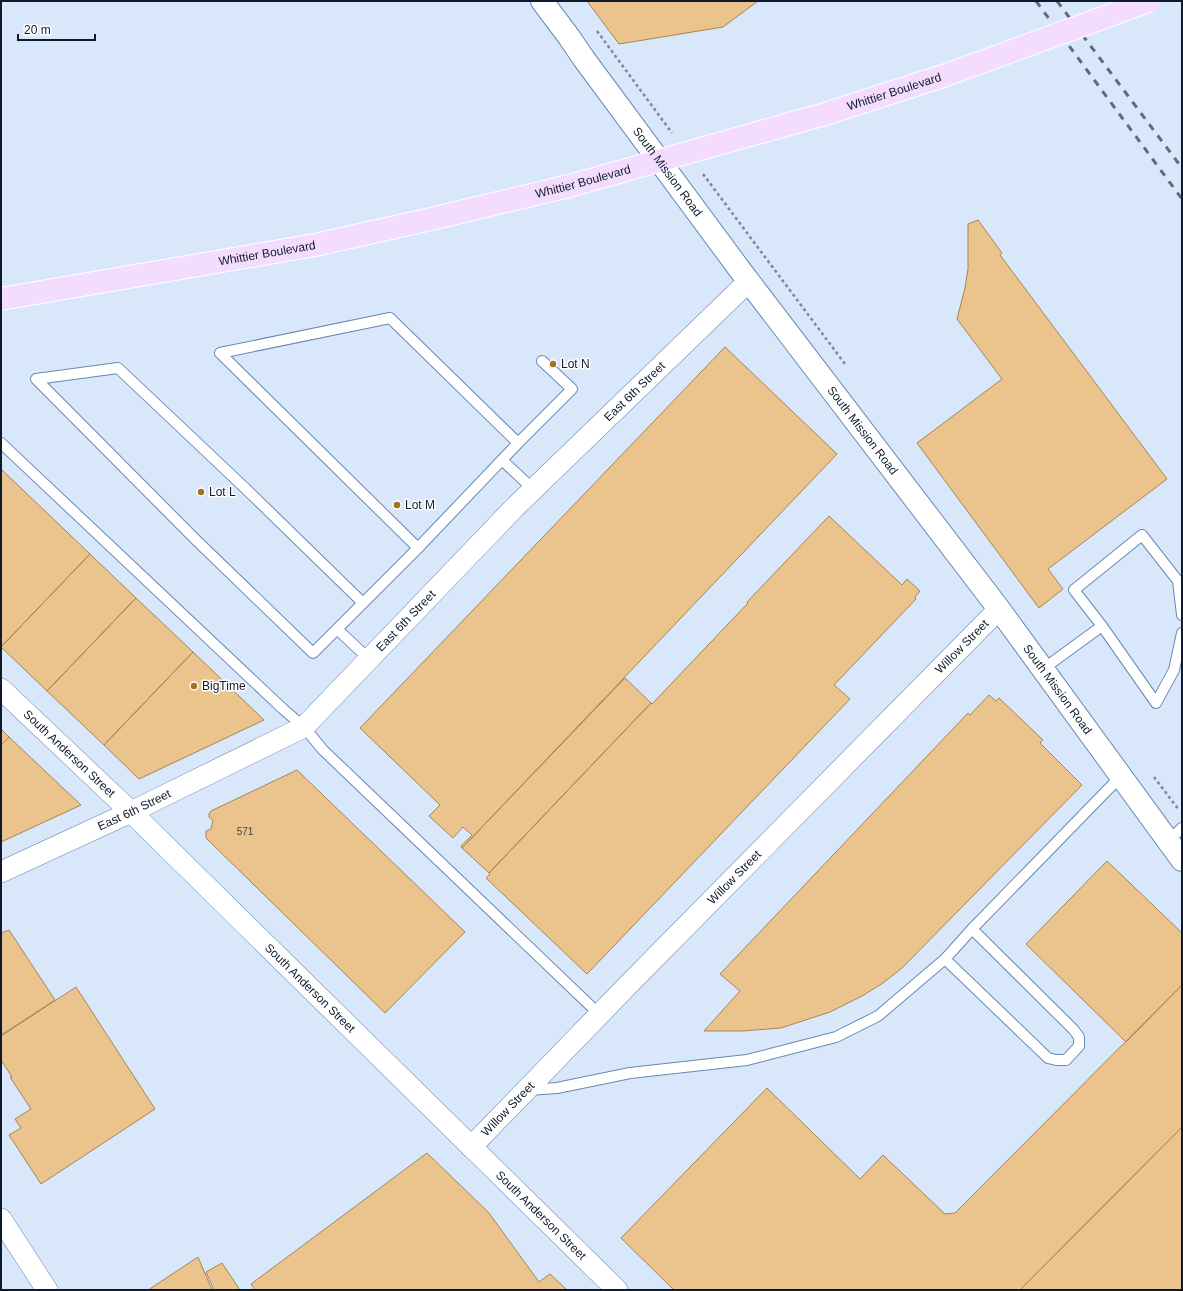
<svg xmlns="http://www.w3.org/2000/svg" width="1183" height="1291" viewBox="0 0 1183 1291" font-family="Arial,sans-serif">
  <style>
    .pier { fill: #d9e7fa }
    .building { fill: #eac48c; stroke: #a58555 }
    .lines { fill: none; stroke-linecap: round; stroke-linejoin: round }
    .lane-casing { stroke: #6988b4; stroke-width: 12 }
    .street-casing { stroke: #6988b4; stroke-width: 22 }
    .secondary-casing { stroke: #6988b4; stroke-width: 24 }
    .path { stroke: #7b889a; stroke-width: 2.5; stroke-dasharray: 3 3; stroke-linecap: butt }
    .lane { stroke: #fff; stroke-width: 10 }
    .street { stroke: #fff; stroke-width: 21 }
    .secondary { stroke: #fff; stroke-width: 22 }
    .rail { stroke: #5e6b7d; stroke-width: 3; stroke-dasharray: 7 7; stroke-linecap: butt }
    .primary-bridge-casing { stroke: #fff; stroke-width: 24; stroke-linecap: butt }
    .primary-bridge { stroke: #f4dcfe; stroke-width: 22 }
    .poi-dot { fill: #a07324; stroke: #fff; stroke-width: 1.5 }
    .labels { text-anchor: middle; stroke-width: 3; stroke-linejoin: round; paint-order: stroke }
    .number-label { font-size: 10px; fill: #454443 }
    .street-label { font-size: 12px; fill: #0e1a2b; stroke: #fff }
    .poi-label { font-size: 12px; fill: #0e1a2b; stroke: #fff; text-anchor: start }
  </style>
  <rect width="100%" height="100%" fill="#d9e7fa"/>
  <!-- pier -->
  <path class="pier" d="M1142 1H1182V47L1174 50Z"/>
  <!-- building -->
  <path class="building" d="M587 1H758L723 27 619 44Z
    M978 220 1002 253 1000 255 1167 479 1048 569 1063 589 1039 608 917 443 1002 379 957 319 965 288 968 269V224Z
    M725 347 837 454 462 848 461 846 472 835 463 827 453 838 429 816 440 805 360 728Z
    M1 469 90 554 1 647Z
    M829 516 902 585 907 579 920 591 915 597 916 599 834 685 850 699 587 974 486 878 490 874 489 873 651 703 652 704 748 603 747 602Z
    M90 554 136 598 47 691 1 647Z
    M136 598 193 652 104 745 47 691Z
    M193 652 264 720 139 779 104 745Z
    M625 678 651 703 489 873 462 848Z
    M989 695 996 701 999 698 1043 740 1040 743 1082 785 902 968 883 983 862 996 830 1012 781 1028 742 1031H704L740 991 720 974 968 713 970 715Z
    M1 729 9 737 1 745Z
    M9 737 81 805 1 842V745Z
    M297 770 465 932 385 1013 206 838V831L211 829 213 820 209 817V814L211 811Z
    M1107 861 1182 933V985L1126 1042 1026 944Z
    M9 930 55 1000 3 1034 1 1031V933Z
    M1182 985V1127L1020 1290H674L621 1238 767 1088 860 1179 883 1155 945 1214 955 1213Z
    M76 987 155 1109 41 1184 9 1135 21 1128 15 1119 31 1109 10 1077H12L1 1060V1036Z
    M1182 1127V1290H1020Z
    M427 1153 489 1213 539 1282 550 1274 567 1290H255L251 1284Z
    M198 1257 212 1290H148Z
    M222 1263 240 1290H214L206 1272Z"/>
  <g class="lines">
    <!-- lane casing -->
    <g class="lane-casing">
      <path id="lane" d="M118 368 246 489 363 603 313 653 196 540 36 379Z
        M1 443 283 709 304 727 323 750 599 1014
        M518 443 390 318 220 353 418 548 518 443 572 389 542 361
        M502 460 534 490
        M363 603 418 548
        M1102 626 1074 590 1142 535 1178 581 1182 615
        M337 629 370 660
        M1043 669 1102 626 1156 703 1174 670 1182 633
        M1168 841 1182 828
        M945 959 1048 1058 1056 1060H1066L1079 1046V1037L1073 1029 972 929
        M528 1090 557 1088 630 1073 747 1060 836 1037 878 1016 945 959 972 929 1121 776"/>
    </g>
    <!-- street casing -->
    <g class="street-casing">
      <g id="street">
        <path id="s1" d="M1 689 131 812 617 1290"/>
        <path id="s2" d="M1 872 131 812 304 727 515 507 749 281"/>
        <path id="s3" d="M471 1147 630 983 999 609"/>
        <path d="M1 1219 47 1290"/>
      </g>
    </g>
    <!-- secondary casing -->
    <g class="secondary-casing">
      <g id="secondary">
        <path id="s4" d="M542 1 569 37 584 59 743 274 999 609 1182 860"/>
      </g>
    </g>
    <!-- path -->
    <path class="path" d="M597 31 672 133
      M703 174 845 364
      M1154 777 1179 810"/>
    <!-- lane -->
    <use href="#lane" class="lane"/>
    <!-- street -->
    <use href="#street" class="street"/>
    <!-- secondary -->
    <use href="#secondary" class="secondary"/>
    <!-- rail -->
    <path class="rail" d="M1036 1 1182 199
      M1057 1 1182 168"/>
    <!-- primary-bridge casing -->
    <g class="primary-bridge-casing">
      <g id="primary-bridge">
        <path id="s5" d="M1 299 315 245 431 219 569 186 825 114 946 75 1149 1"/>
      </g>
    </g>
    <!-- primary-bridge -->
    <use href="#primary-bridge" class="primary-bridge"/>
  </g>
  <!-- markers -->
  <g class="poi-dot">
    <circle cx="553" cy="364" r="4"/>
    <circle cx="201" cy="492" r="4"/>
    <circle cx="397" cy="505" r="4"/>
    <circle cx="194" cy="686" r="4"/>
  </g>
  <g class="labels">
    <!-- number labels -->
    <g class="number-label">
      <text x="245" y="835">571</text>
    </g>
    <!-- street labels -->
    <g class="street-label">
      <text dy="4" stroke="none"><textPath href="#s5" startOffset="918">Whittier Boulevard</textPath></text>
      <text dy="4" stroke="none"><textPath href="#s4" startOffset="212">South Mission Road</textPath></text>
      <text dy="4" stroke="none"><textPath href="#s5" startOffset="594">Whittier Boulevard</textPath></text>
      <text dy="4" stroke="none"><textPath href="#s5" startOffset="270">Whittier Boulevard</textPath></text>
      <text dy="4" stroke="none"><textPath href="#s2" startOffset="807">East 6th Street</textPath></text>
      <text dy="4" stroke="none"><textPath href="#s4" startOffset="536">South Mission Road</textPath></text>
      <text dy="4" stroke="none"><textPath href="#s2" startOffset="483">East 6th Street</textPath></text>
      <text dy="4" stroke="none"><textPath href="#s3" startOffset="701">Willow Street</textPath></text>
      <text dy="4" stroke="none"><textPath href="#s4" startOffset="860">South Mission Road</textPath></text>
      <text dy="4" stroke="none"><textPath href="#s1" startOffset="94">South Anderson Street</textPath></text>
      <text dy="4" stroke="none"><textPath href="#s2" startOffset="147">East 6th Street</textPath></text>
      <text dy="4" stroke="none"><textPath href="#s3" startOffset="377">Willow Street</textPath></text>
      <text dy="4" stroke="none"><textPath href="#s1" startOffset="430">South Anderson Street</textPath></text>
      <text dy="4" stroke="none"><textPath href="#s3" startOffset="53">Willow Street</textPath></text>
      <text dy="4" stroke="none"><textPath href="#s1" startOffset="754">South Anderson Street</textPath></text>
    </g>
    <!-- poi labels -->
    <g class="poi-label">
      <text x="561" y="368">Lot N</text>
      <text x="209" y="496">Lot L</text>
      <text x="405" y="509">Lot M</text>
      <text x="202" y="690">BigTime</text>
    </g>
  </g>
  <!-- border -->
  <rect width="1183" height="1291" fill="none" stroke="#0e1a2b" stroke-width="4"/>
  <!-- scale -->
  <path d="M18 34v6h77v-6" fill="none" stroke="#0e1a2b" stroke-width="2"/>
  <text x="24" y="34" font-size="12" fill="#0e1a2b" stroke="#ffffff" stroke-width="3" paint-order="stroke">20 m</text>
</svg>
